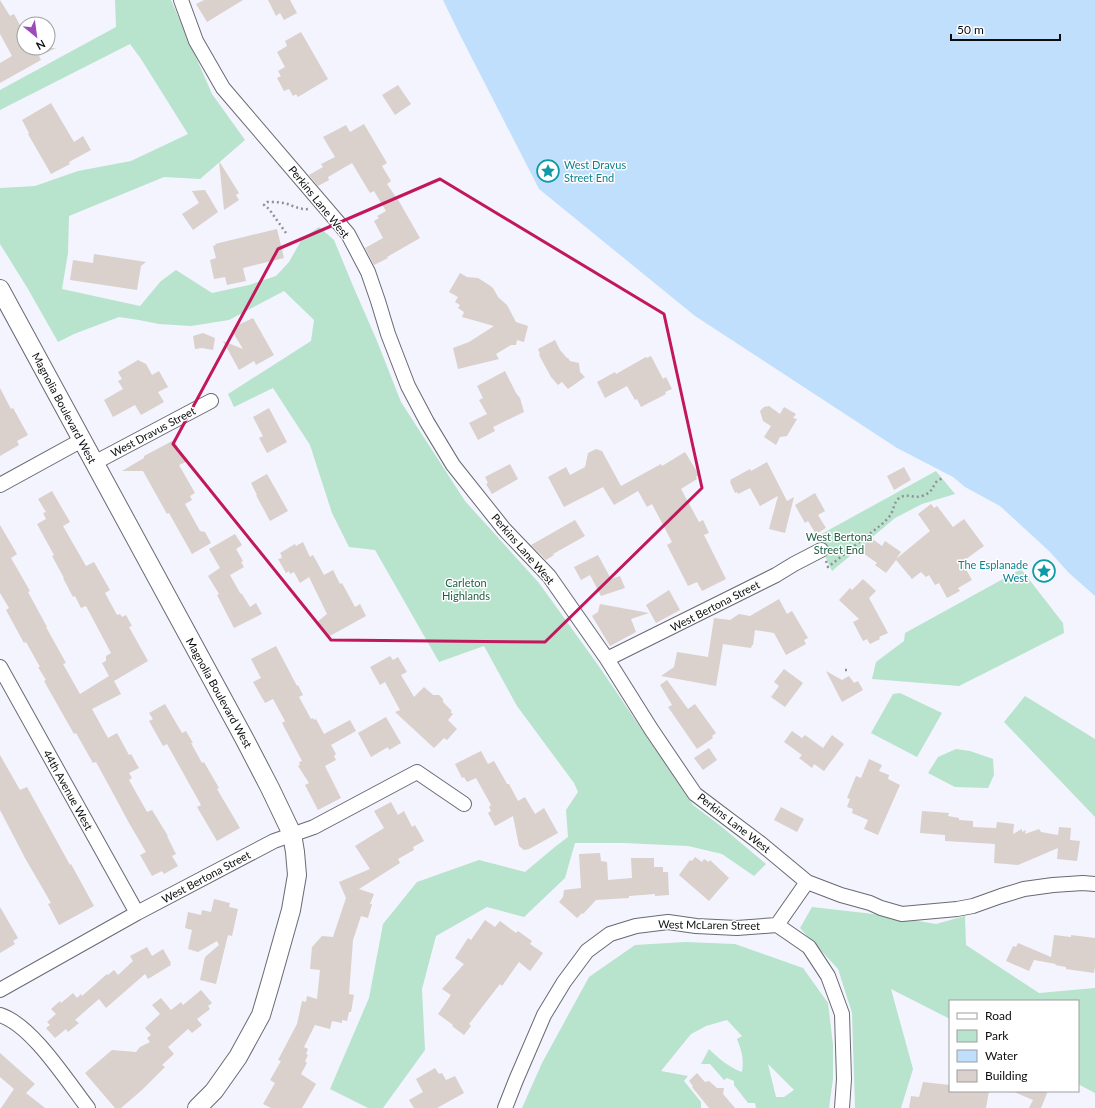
<svg xmlns="http://www.w3.org/2000/svg" width="1095" height="1108" viewBox="0 0 1095 1108" font-family="Lato,sans-serif">
  <style>
    .green { fill: #b8e3cd; fill-rule: evenodd }
    .water { fill: #c0dffd }
    .building { fill: #dad0cc }
    .lines { fill: none; stroke-linecap: round; stroke-linejoin: round }
    .minor-casing { stroke: #696a72; stroke-width: 16 }
    .tertiary-casing { stroke: #696a72; stroke-width: 20 }
    .path { stroke: #919299; stroke-width: 2.5; stroke-dasharray: 2 3; stroke-linecap: butt }
    .minor { stroke: #fff; stroke-width: 14 }
    .tertiary { stroke: #fff; stroke-width: 18 }
    .marked { fill: none; stroke: #c2185b; stroke-width: 3; stroke-linejoin: round }
    .labels { text-anchor: middle; stroke-width: 3; stroke-linejoin: round; paint-order: stroke }
    .culture-label { font-size: 11px; fill: #0d838f; stroke: #fff; text-anchor: start }
    .street-label { font-size: 11px; fill: #0b0c0f; stroke: #fff }
    .park-label { font-size: 11px; fill: #215f45; stroke: #fff }
  </style>
  <rect width="100%" height="100%" fill="#f3f4fe"/>
  <!-- green -->
  <path class="green" d="M115 0H171L212 94 245 140 200 179 164 177 69 216 68 253 62 289 140 306 161 281 176 270 212 293 249 285 276 276 289 262 302 239 319 227 334 240 353 286 377 341 401 402 465 501 539 583 598 665 693 805 722 827 766 864 754 876 722 854 688 846 624 843H575L565 878 524 917 487 907 436 936 422 989 425 1050 383 1108H368L330 1089 369 998 383 924 417 882 479 860 525 872 556 846 568 837 566 810 578 792 574 783 517 706 484 646 439 662 375 550 349 547 332 513 310 445 273 388 234 407 228 394 311 341 314 320 284 291 229 320 191 326 159 324 139 320 119 317 74 334 58 342 28 289 0 244V188L35 186 78 171 131 161 188 134 141 59 130 44 0 110V90L116 27Z
    M936 471 955 494 922 504 895 518 832 571 816 537Z
    M1021 569 1063 623 1064 633 959 686 872 679 876 662 904 641 905 633Z
    M900 693 942 713 917 757 871 733 893 694Z
    M1025 696 1095 739V817L1004 722Z
    M956 749 970 751 993 759 994 775 988 788 955 787 928 773 938 757Z
    M812 907 882 915 936 924 965 916 966 945 1039 993 1095 988V1093L1078 1084V1001H950V1019L891 989 913 1069 901 1108H855L852 1013 838 969 800 928Z
    M685 942 735 944 803 968 828 1003 833 1045V1079L829 1108H756L755 1103H748L734 1085V1081L727 1078 724 1080 710 1064H701L709 1049C718 1058 730 1068 742 1072 744 1058 742 1052 737 1039L742 1036 727 1020 706 1026 691 1034 661 1071 688 1076 684 1081 701 1102V1108H522L542 1063 589 977 635 945ZM768 1064 794 1090 784 1097H776Z"/>
  <!-- water -->
  <path class="water" d="M443 0H1095V596L1069 573 1049 551 1000 506 965 487 953 477 897 448 695 316 539 189 459 33Z"/>
  <!-- building -->
  <path class="building" d="M0 0 10 16 14 14 21 27 18 29 24 39V48H56L39 56 41 60 0 83V63L12 56 0 34Z
    M204 0H243L207 22 196 4Z
    M268 0H290L297 13 284 20 280 13 276 16Z
    M301 32 328 79 298 97 296 94 293 96 289 89 284 91 277 78 281 76 278 71 285 67 277 52 287 46 285 41Z
    M398 85 411 104 395 115 382 95Z
    M51 103 74 142 83 136 91 150 69 162 70 164 51 174 28 134 29 133 22 120Z
    M364 124 387 163 382 166 391 181 387 184 400 203 420 238 387 257 388 258 374 265 365 248 383 238 374 221 379 218 377 216 386 211 374 191 370 193 352 163 328 177 329 180 318 186 309 175 323 167 321 164 335 157 323 137 346 125 350 132Z
    M219 161 239 193 236 195 239 200 224 210Z
    M205 190 218 212 193 230 182 214 199 203 192 191Z
    M277 229 284 258 243 268 246 281 227 285 225 277 214 279 210 260 216 258 213 246 216 245 215 244Z
    M94 254 146 262 141 266 137 290 70 280 73 260 93 263Z
    M460 273 467 277 478 278 489 285 493 288 498 297 507 305 516 322 528 326 524 342 517 340 516 345H511L496 354 499 359 458 369 453 348 469 342 494 326 462 317 464 312 458 308 460 305 455 302 458 297 449 292Z
    M253 318 274 355 256 365 254 361 239 370 223 341 243 349 232 331 237 328 238 325Z
    M203 333 215 338 213 350 202 348 195 349 193 336Z
    M555 340 560 350 567 358H568L570 361 579 363 580 372 585 377 568 389 562 382 558 385 551 377 539 355 540 354 538 349Z
    M651 356 663 379 666 377 672 389 665 392 666 394 641 407 637 399 635 400 627 386 605 398 597 382 615 372 616 374 646 357 647 358Z
    M138 360 146 364 152 375 159 371 168 387 158 392 164 402 141 415 135 405 113 417 104 400 123 389 118 381 122 379 118 372Z
    M505 371 516 393 520 398 524 412 493 427 495 431 478 440 469 423 487 414 479 400 483 398 477 386Z
    M0 388 11 409 13 408 28 435 17 441 19 445 0 456Z
    M769 406 780 414 784 407 796 414 793 418 797 419 787 436 780 437 776 445 764 437 771 426 763 421 760 411 764 407Z
    M269 408 287 442 267 453 259 438 263 436 253 417Z
    M174 440 186 462 179 465 195 493 190 496 192 500 185 504 200 531 205 532 211 543 192 554 169 513 167 514 143 471H122L144 458V456Z
    M596 449 602 451 621 486 661 464 662 466 685 452 699 475 696 477 697 479 681 489 699 522 703 520 709 533 704 535 726 579 702 591 697 582 688 586 667 545 672 542 652 504 647 507 638 491 614 505 603 487 564 507 548 477 566 467 570 475 585 467 588 453Z
    M767 462 787 501 794 497 785 533 769 529 778 496 760 506 750 488 738 494 737 492 735 493 730 482 731 481 730 480 750 469 751 471Z
    M510 464 518 479 492 494 486 484 488 483 485 477Z
    M904 467 911 480 894 490 887 476Z
    M267 474 288 511 270 521 256 495H257L251 483Z
    M52 491 70 522 63 526 86 566 94 562 110 590 105 593 117 615 120 614 122 617 126 615 132 626 129 627 148 661 114 681 121 694 92 709 108 738 117 733 129 755 131 754 139 768 129 773 132 778 129 780 147 812 152 810 168 836H167L176 854 172 856 178 866 164 874 162 871 152 876 140 855 146 852 129 823 114 795 96 762 93 763 76 733 74 734 44 681 46 680 38 667H40L26 642 24 643 6 610 9 608 0 593V525L17 554 11 558 30 591 28 592 47 627H46L66 663 63 664 80 694 109 676 102 663 106 661V656L111 653 86 606 81 608 75 596 73 597 63 578H64L52 556 54 555 37 524 46 519 43 513 46 512 38 499Z
    M815 493 825 511 818 515 826 528 816 534 808 521 805 523 795 505Z
    M931 504 934 508 937 506 953 527 964 519 984 546 962 562 972 580 958 588 960 591 947 598 939 583 935 585 929 575 926 577 921 572 912 579 896 560 886 573 875 565 877 563 860 551 867 541 868 542 871 538 882 546 885 541 901 552 896 559 930 531 918 514Z
    M575 520 585 536 553 554 554 555 546 560 531 545Z
    M235 534 242 545 236 549 243 561 241 562 244 567 230 575 240 593 242 594 250 607 256 603 262 614 234 628 217 595 219 594 208 576 220 568 209 549Z
    M303 542 310 557 313 555 324 575 333 570 340 584 342 583 355 607 360 604 366 616 328 637 317 622 327 614 309 577 300 583 294 572 290 574 289 571 286 573 278 559 282 558 281 556H282L280 553 295 544 296 546Z
    M598 555 611 579 620 576 625 588 601 596 590 575 581 580 574 567Z
    M863 579 876 591 869 598 888 633 879 637 880 639 870 644 867 639 863 641 853 622 859 619 839 600 850 588 852 590Z
    M669 590 680 610 656 623 646 605Z
    M779 599 787 614 792 611 808 638 804 640 806 644 786 655 774 633 755 630 753 645H752L751 648 723 644 716 686 661 676 674 667 677 652 708 657 714 618 730 620 739 614 750 616Z
    M600 604 649 613 631 619 636 632 610 646 592 616 598 612Z
    M276 646 297 686 298 685 303 695 299 697 311 719 313 718 314 720 316 719 324 734 350 720 356 731 331 745 336 754 334 756 336 760 325 766 341 798 318 810 305 785 309 783 298 766 300 765 299 762 302 761 282 723 285 721 273 699 265 703 253 682 261 678 251 659Z
    M390 656 393 660 398 657 407 672 401 675 414 697 424 687 433 695H439L443 699V702L452 711 450 712 453 714 448 720 457 729 447 740 444 738 434 748 395 712 400 710 385 682 380 685 370 667Z
    M784 669 803 683 785 707 771 697 779 686 774 682Z
    M826 671 842 680 849 676 854 683 858 681 863 690 842 702Z
    M667 680 688 709 695 704 716 733 712 736 713 738 697 749 668 707 672 705 660 685Z
    M165 704 182 733 186 731 193 743H191L202 763 204 762 219 788 217 789 240 828 217 841 197 807 201 805 167 744 163 746 149 721 153 719 149 713Z
    M386 717 401 743 389 750 388 747 371 757 358 733Z
    M792 731 802 738 805 735 823 748 832 735 844 744 824 771 814 764 812 768 799 758 802 755 784 742Z
    M709 748 717 760 703 770 694 758Z
    M481 751 488 764 494 761 506 782 507 784H509L518 801 525 797 535 814 544 808 558 833 529 849 524 850 519 846 513 816 495 826 488 813 491 811 489 807 491 805 476 778 467 782 464 777 462 778 455 764Z
    M0 755 20 790 27 787 70 865 71 864 94 906 59 925 48 904 51 903 25 858 0 810Z
    M869 759 882 765 879 771 889 775 888 779 900 785 878 835 864 829 868 820 852 813 853 809 847 807 850 799 847 798 856 776 861 778Z
    M391 802 398 815 404 811 412 827 415 825 424 841 413 847 414 850 398 859 400 863 359 889 374 894 370 904H372L368 918 361 916 353 940 349 994 354 995 351 1012H349L347 1021 342 1020V1023L332 1021 330 1029 315 1025 304 1047 308 1049 306 1054 308 1055 305 1061 307 1063 301 1074 316 1084 302 1108H271L263 1104 275 1083 270 1080 281 1061 278 1060 297 1024 302 1001 306 1002 307 996 317 999 320 970 310 969 312 947 322 936 333 937 346 898 339 882 370 869 355 846 384 828 374 811Z
    M781 807 804 819 797 832 774 820Z
    M922 811 949 813 948 816 959 818V820L973 821V827L996 828 997 822 1014 824 1013 834 1022 829V832L1026 830 1025 834 1039 829 1041 832 1058 835 1059 827 1071 828 1070 840 1080 841 1077 861 1057 859 1058 848 1018 865 994 863 995 844 945 841V835L920 833Z
    M600 853 601 861 607 862 608 880 632 878 631 858H654V867H663V872H668L669 895 655 896V894L629 896V898L596 900 583 914 582 913 577 918 559 902 563 897 564 890 581 888 579 854Z
    M695 857 702 862 704 859 709 862 710 860 729 878 709 901 679 875 690 860 692 861Z
    M214 899 230 903 229 907 238 909 232 936 228 935 216 984 200 980 205 957 219 945 217 941 198 952 188 949 192 930 185 928 188 912 201 915 202 910 211 912Z
    M0 907 18 938 13 941 15 944 0 953Z
    M485 920 495 927 500 921 516 933 518 931 532 941 530 944 543 953 530 971 519 962 502 986 500 984 469 1024 471 1026 464 1035 452 1026 453 1025 438 1014 451 995 442 989 464 964 455 958 468 938 471 940Z
    M1054 935 1071 937V935L1095 938V966L1094 973 1066 969V967L1055 965 1056 964 1034 960 1029 971 1006 961 1013 946 1016 947 1018 943 1051 957Z
    M147 947 152 956 163 949 171 963H170L171 965 148 979 145 974 106 1008 99 999 75 1020 79 1023 68 1032 66 1029 55 1038 46 1028 50 1025 47 1022 56 1014 51 1009 60 1001 61 1003 73 993 77 998 81 994 82 996 107 974 108 975 114 970 118 975 133 961 130 956Z
    M201 990 212 1003 208 1006 210 1009 197 1019 202 1025 192 1033 188 1029 168 1047 174 1054 162 1065 165 1067 142 1090 121 1108H115L85 1073 112 1050 136 1052 140 1047 150 1042 147 1038 151 1035 145 1028 160 1014 152 1005 161 998 171 1010 181 1002 183 1005Z
    M0 1053 35 1084 26 1093 45 1108H1L14 1089 0 1077Z
    M435 1068 439 1074 442 1073 446 1080 455 1076 464 1093 437 1108H414L409 1100 423 1092 416 1079Z
    M697 1073 705 1082 709 1081 717 1088H724L723 1094 735 1108H709L692 1087 693 1086 689 1081Z
    M923 1082 950 1085V1091H989L986 1108H909L911 1096 919 1097Z
    M1012 1091H1048L1041 1108H1029L1033 1100Z"/>
  <g class="lines">
    <!-- minor casing -->
    <g class="minor-casing">
      <path id="minor" d="M181 0 196 41 223 88 348 234 368 272 378 301 388 334 408 386 427 422 453 465 504 529 549 576 607 659 651 729 695 794 760 843 807 882 777 925
        M94 463 211 401
        M0 485 82 440
        M607 659 776 575 794 564 821 550
        M0 667 137 913
        M807 882 841 895 870 903 881 908 902 914 957 909 973 906 1001 896 1024 889 1053 885 1083 883 1095 884
        M777 925 809 947 828 976 842 1014 844 1079 842 1108
        M0 990 137 913 274 841 314 827 417 772 464 804
        M0 1015C32 1025 67 1081 88 1108
        M505 1108 516 1080 544 1015 564 982 587 951 610 934 636 926 668 922 696 926 737 928 777 925"/>
    </g>
    <!-- tertiary casing -->
    <g class="tertiary-casing">
      <path id="tertiary" d="M0 289 244 738 270 788 292 834 295 852 297 875 291 910 271 981 261 1015 238 1057 214 1091 197 1108"/>
    </g>
    <!-- path -->
    <path class="path" d="M286 233 269 209 264 205 267 202C272 202 278 202 284 203 292 205 299 210 309 209
      M826 561 828 567C841 557 854 546 867 536 874 530 882 525 888 518 894 512 893 504 898 499 906 492 914 499 922 496 931 493 931 490 935 484 936 481 940 480 942 478
      M845 670H848"/>
    <!-- minor -->
    <use href="#minor" class="minor"/>
    <!-- tertiary -->
    <use href="#tertiary" class="tertiary"/>
  </g>
  <!-- marked area -->
  <path class="marked" d="M440 179 664 314 702 488 545 642 331 640 173 444 278 249Z"/>
  <!-- icons -->
  <defs>
    <g id="sight-ring" transform="scale(1.15)"><circle r="9.5" fill="#fff" stroke="#0f9aa8" stroke-width="1.5"/><path d="M0-6L1.8-2.2L6-1.7L2.9 1.2L3.7 5.4L0 3.3L-3.7 5.4L-2.9 1.2L-6-1.7L-1.8-2.2Z" fill="#0f9aa8"/></g>
  </defs>
  <g fill-rule="evenodd">
    <use href="#sight-ring" x="548" y="171"/>
    <use href="#sight-ring" x="1044" y="571"/>
  </g>
  <g class="labels">
    <!-- culture labels -->
    <g class="culture-label">
      <text x="564" y="169">West Dravus<tspan x="564" dy="13">Street End</tspan></text>
      <text x="1028" y="569" text-anchor="end">The Esplanade<tspan x="1028" dy="13">West</tspan></text>
    </g>
    <!-- street labels -->
    <g class="street-label">
      <text transform="translate(319 202) rotate(51)" y="4">Perkins Lane West</text>
      <text transform="translate(64 408) rotate(62)" y="4">Magnolia Boulevard West</text>
      <text transform="translate(153 432) rotate(-28)" y="4">West Dravus Street</text>
      <text transform="translate(523 549) rotate(49)" y="4">Perkins Lane West</text>
      <text transform="translate(715 606) rotate(-27)" y="4">West Bertona Street</text>
      <text transform="translate(219 693) rotate(61)" y="4">Magnolia Boulevard West</text>
      <text transform="translate(68 790) rotate(61)" y="4">44th Avenue West</text>
      <text transform="translate(734 823) rotate(38)" y="4">Perkins Lane West</text>
      <text transform="translate(206 877) rotate(-28)" y="4">West Bertona Street</text>
      <text transform="translate(709 925) rotate(1)" y="4">West McLaren Street</text>
    </g>
    <!-- park labels -->
    <g class="park-label">
      <text x="839" y="541">West Bertona<tspan x="839" dy="13">Street End</tspan></text>
      <text x="466" y="587">Carleton<tspan x="466" dy="13">Highlands</tspan></text>
    </g>
  </g>
  <!-- legend -->
  <rect x="949" y="1000" width="130" height="92" fill="#ffffff" stroke="#9d9e9f"/>
  <rect x="957" y="1013" width="20" height="6" fill="#ffffff" stroke="#9d9e9f"/>
  <text x="985" y="1020" font-size="12" fill="#0b0c0f">Road</text>
  <rect x="957" y="1030" width="20" height="12" fill="#b8e3cd" stroke="#9d9e9f"/>
  <text x="985" y="1040" font-size="12" fill="#0b0c0f">Park</text>
  <rect x="957" y="1050" width="20" height="12" fill="#c0dffd" stroke="#9d9e9f"/>
  <text x="985" y="1060" font-size="12" fill="#0b0c0f">Water</text>
  <rect x="957" y="1070" width="20" height="12" fill="#dad0cc" stroke="#9d9e9f"/>
  <text x="985" y="1080" font-size="12" fill="#0b0c0f">Building</text>
  <!-- north arrow -->
  <g transform="translate(36 36) rotate(151)"><circle r="19" fill="#ffffff" stroke="#9d9e9f"/>
  <path d="M0-3L7 15L0 10L-7 15Z" fill="#9d4bba"/>
  <text y="-6" font-size="11" font-weight="bold" text-anchor="middle" fill="#0b0c0f">N</text>
  </g>
  <!-- scale -->
  <path d="M951 34v6h109v-6" fill="none" stroke="#0b0c0f" stroke-width="2"/>
  <text x="957" y="34" font-size="12" fill="#0b0c0f" stroke="#ffffff" stroke-width="3" paint-order="stroke">50 m</text>
</svg>
